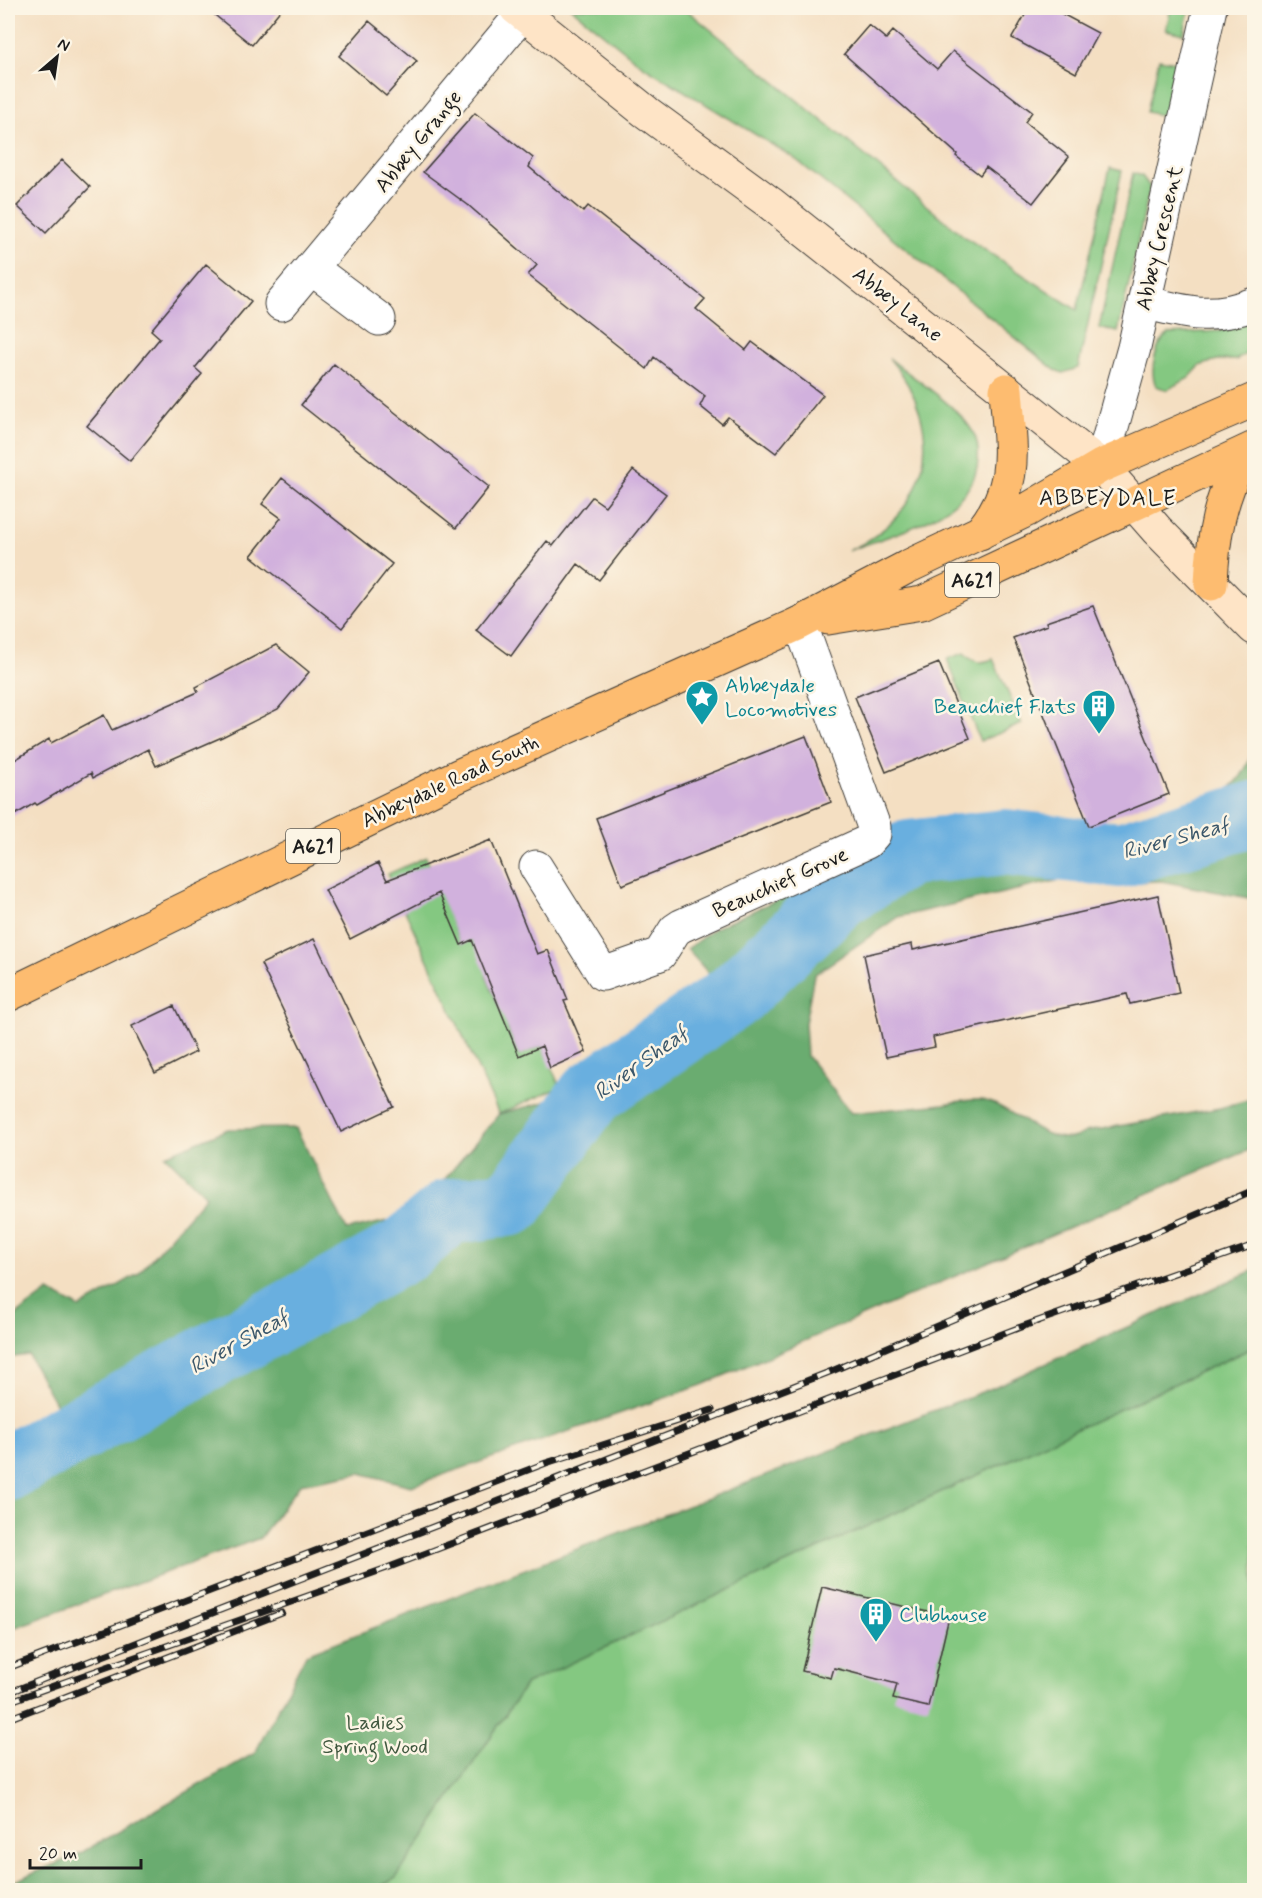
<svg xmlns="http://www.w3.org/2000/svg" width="1262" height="1898" viewBox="0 0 1262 1898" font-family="Mynerve,sans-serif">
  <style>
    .green { fill: #84c881; stroke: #50724e; stroke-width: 1.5 }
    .forest { fill: #6bac6f; stroke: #446446; stroke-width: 1.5 }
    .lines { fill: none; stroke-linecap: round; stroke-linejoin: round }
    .river { stroke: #69afdf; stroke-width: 66 }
    .building { fill: #d1b1dd }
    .minor-casing { stroke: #3c3935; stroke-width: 35 }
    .secondary-casing { stroke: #3c3935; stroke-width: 35 }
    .primary-casing { stroke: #3c3935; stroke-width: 35 }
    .minor { stroke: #fff; stroke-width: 33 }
    .secondary { stroke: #fee4c6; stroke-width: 33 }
    .primary { stroke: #fdbc70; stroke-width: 33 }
    .rail-casing { stroke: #1c1c1c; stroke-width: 7 }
    .rail { stroke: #fcf5e5; stroke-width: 4.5; stroke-dasharray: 14; stroke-linecap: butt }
    .labels { text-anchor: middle; stroke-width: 5; stroke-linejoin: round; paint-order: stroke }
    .shield { fill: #fcf5e5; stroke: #5f5d58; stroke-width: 1.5 }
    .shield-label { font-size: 20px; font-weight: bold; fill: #1c1c1c }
    .street-label { font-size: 21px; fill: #1c1c1c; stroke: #fcf5e5 }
    .culture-label { font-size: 21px; fill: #0d838f; stroke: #fcf5e5; text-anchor: start }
    .park-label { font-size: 21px; fill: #40583f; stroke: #fcf5e5 }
    .neighbourhood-label { font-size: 22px; letter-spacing: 1.5px; fill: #1c1c1c; stroke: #fcf5e5 }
    .water-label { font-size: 22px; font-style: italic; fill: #3b576a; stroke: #fcf5e5 }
  </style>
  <rect width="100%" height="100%" fill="#fcf5e5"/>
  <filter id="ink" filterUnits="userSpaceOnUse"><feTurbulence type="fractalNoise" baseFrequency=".0167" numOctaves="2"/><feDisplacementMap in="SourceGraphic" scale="12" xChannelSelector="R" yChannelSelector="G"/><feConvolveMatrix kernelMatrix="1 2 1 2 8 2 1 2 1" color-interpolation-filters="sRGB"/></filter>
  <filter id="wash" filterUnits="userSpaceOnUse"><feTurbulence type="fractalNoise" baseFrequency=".008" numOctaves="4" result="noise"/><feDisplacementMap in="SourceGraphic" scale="24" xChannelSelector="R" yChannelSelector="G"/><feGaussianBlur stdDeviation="1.35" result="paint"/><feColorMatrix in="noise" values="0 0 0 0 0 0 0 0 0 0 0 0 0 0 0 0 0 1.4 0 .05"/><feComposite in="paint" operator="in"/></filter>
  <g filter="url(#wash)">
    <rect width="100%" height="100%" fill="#f4dfc2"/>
    <!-- green -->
    <path class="green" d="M571 8H684L965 237 1077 310 1110 168 1122 171 1078 368 1063 373 1055 370 794 158 643 66Z
      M1171 8H1189L1184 34 1166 30Z
      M1159 59 1177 62 1165 116 1147 112Z
      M1133 173 1142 176 1150 187 1118 332 1099 328Z
      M1254 321V349L1236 360H1217L1200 366 1189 378 1167 390 1156 386C1149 371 1155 343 1169 334L1220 331Z
      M889 358C912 377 953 403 969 426 977 436 979 448 978 460 975 516 891 534 848 551 932 513 949 428 889 358Z
      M964 653C973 663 981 664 993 659L1022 724 980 741 947 659Z
      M426 857 461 944 487 933 502 968 486 976 498 1004 532 1018 508 1029 519 1055 542 1046 560 1087 499 1114 388 874Z
      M1254 1347V1890H374L396 1878 526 1684Z"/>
    <!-- forest -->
    <path class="forest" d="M1254 746V899L1161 881 1125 882 1101 831C1142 823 1215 813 1241 776 1247 767 1251 756 1254 746Z
      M1028 823 1063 834 1073 840 1082 875 898 917 814 975 805 1023 807 1056 851 1113C882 1110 913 1107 944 1104 955 1102 970 1099 981 1100 1013 1104 1053 1156 1085 1132L1220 1108 1254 1098V1148L702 1385 411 1486 360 1473 300 1484 260 1538 8 1630V1471L71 1432 28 1355 8 1358V1321L49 1291 80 1308 138 1274 206 1196 165 1155 228 1129 296 1128 347 1230 401 1218 439 1186 499 1114 545 1102 678 1022 711 976 687 949 715 928 936 828Z
      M1254 1270V1347L526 1684 396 1878 374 1890H8V1884L79 1854 255 1753 306 1654 992 1388Z"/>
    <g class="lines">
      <!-- river -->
      <path class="river" d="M8 1468 404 1250 449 1212 512 1203 591 1094 735 995 840 895 908 853 1005 842 1120 855 1254 814"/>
    </g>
    <g id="blocks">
      <!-- building -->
      <path class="building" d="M206 8H282L252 45Z
        M1029 8H1051L1098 33 1076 73 1012 38Z
        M369 21 417 61 386 96 339 56Z
        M869 25 886 39 893 31 937 69 953 51 1032 112 1025 122 1069 157 1033 203 986 167 980 175 956 156 957 154 844 54Z
        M475 113 533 158 529 167 583 212 588 206 705 299 696 309 746 350 752 342 823 395 776 453 728 417 722 424 700 406 705 396 654 357 647 369 528 275 537 265 468 205 423 172Z
        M62 160 90 187 46 233 17 206Z
        M206 264 251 301 195 368 202 374 130 461 87 426 160 338 151 330Z
        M334 364 489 487 456 528 301 405Z
        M633 470 666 494 599 580 578 564 511 656 476 630 547 541 553 546 592 497 605 506Z
        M282 478 392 564 342 628 251 556 281 518 262 504Z
        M1093 606 1169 794 1089 826 1013 638 1047 625 1046 622Z
        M276 645 309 672 278 709 222 737 156 766 148 749 93 778 91 773 37 805 35 803 8 819V764L49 739 51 743 104 715 112 730 198 692 196 687Z
        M939 663 970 738 886 772 855 697Z
        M806 736 831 802 622 885 596 818Z
        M491 840 537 954 548 950 568 1000 564 1001 586 1052 550 1068 542 1046 519 1056 472 940 461 945 439 893 350 939 325 890 378 863 387 880Z
        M1158 895 1179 993 1130 1004 1127 994 933 1037 935 1047 886 1057 864 955 912 944 913 950Z
        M314 939 394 1107 341 1132 261 964Z
        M174 1006 196 1052 155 1073 132 1026Z
        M822 1587 949 1617 928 1707 893 1699 897 1684 834 1668 831 1678 802 1671Z"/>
    </g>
  </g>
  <g filter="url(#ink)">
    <use href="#blocks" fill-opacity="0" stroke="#3c3935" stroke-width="1.5"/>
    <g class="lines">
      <!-- minor casing -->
      <g class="minor-casing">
        <path id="minor" d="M311 268 379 319
          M1144 302C1186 313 1213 320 1254 304
          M281 304 523 13
          M1101 466 1134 348 1210 8
          M536 867 603 974 660 954 675 930 681 926 867 842 874 834V827L800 623"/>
      </g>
      <!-- secondary casing -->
      <g class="secondary-casing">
        <path id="secondary" d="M516 8 646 112 770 203 1101 466 1157 530 1254 628"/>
      </g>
      <!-- primary casing -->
      <g class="primary-casing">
        <path id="primary" d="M980 533C1021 483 1010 449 1006 390
          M1211 584C1213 531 1220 502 1242 454
          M828 618 922 603 1254 448
          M8 995 458 776 800 623 907 567 1027 510 1101 466 1254 400"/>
      </g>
      <!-- minor -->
      <use href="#minor" class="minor"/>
      <!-- secondary -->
      <use href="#secondary" class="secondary"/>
      <!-- primary -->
      <use href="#primary" class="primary"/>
      <!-- rail casing -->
      <g class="rail-casing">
        <path id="rail" d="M8 1668 546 1463 712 1410
          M8 1693 832 1371 1254 1190
          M8 1702 387 1568 1018 1328 1254 1245
          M8 1719 282 1613"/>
      </g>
      <!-- rail -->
      <use href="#rail" class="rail"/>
    </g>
  </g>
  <!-- icons -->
  <defs>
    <g id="sight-pin" transform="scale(1.725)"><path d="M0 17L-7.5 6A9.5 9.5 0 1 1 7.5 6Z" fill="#0f9aa8" stroke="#fcf5e5"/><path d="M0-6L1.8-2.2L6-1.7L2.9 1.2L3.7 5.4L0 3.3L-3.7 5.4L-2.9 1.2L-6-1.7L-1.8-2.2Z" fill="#fff"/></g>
    <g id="building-pin" transform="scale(1.725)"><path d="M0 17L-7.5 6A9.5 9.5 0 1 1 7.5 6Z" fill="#0f9aa8" stroke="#fcf5e5"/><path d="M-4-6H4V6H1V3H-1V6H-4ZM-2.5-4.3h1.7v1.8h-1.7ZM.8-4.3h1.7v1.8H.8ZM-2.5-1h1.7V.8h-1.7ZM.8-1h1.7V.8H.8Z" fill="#fff"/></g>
  </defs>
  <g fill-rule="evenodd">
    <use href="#sight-pin" x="702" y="697"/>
    <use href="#building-pin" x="1099" y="706"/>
    <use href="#building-pin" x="876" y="1614"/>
  </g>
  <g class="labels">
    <!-- shield labels -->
    <g class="shield">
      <rect x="945" y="563" width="54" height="34" rx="4.5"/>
      <rect x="286" y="829" width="54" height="34" rx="4.5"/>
    </g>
    <g class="shield-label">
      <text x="972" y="587">A621</text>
      <text x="313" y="853">A621</text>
    </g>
    <!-- street labels -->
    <g class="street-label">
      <text transform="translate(418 141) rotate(-51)" y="7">Abbey Grange</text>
      <text transform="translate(1159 238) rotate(-77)" y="7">Abbey Crescent</text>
      <text transform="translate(898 304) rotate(38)" y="7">Abbey Lane</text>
      <text transform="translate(450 781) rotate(-25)" y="7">Abbeydale Road South</text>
      <text transform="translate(780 882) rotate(-24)" y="7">Beauchief Grove</text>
    </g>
    <!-- culture labels -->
    <g class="culture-label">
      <text x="725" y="692">Abbeydale<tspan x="725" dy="24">Locomotives</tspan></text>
      <text x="1076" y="713" text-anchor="end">Beauchief Flats</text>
      <text x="899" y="1621">Clubhouse</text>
    </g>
    <!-- park labels -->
    <g class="park-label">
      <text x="375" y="1729">Ladies<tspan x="375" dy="24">Spring Wood</tspan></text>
    </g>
    <!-- neighbourhood labels -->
    <g class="neighbourhood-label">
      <text x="1108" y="505">ABBEYDALE</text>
    </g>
    <!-- water labels -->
    <g class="water-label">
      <text transform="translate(1175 837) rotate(-15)" y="8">River Sheaf</text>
      <text transform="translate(640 1062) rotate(-36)" y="8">River Sheaf</text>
      <text transform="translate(238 1341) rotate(-29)" y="8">River Sheaf</text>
    </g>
  </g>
  <!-- margin -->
  <rect width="1262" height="1898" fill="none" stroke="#fcf5e5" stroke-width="30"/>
  <!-- north arrow -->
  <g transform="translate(57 57) rotate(29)" stroke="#fcf5e5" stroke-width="4.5" paint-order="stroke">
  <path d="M0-4.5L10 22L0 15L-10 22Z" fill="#1c1c1c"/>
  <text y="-9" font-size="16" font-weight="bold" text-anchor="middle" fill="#1c1c1c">N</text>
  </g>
  <!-- scale -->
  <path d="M30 1859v9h111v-9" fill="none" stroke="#1c1c1c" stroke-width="3"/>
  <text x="39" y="1859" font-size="18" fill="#1c1c1c" stroke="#fcf5e5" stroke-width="4.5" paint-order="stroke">20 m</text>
</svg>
